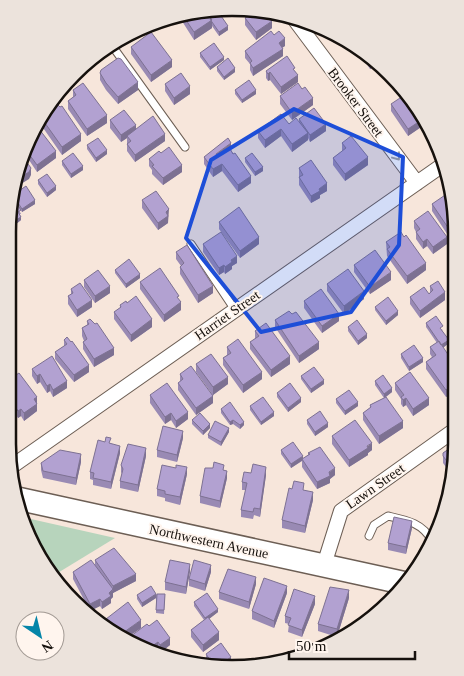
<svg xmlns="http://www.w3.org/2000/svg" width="464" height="676" viewBox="0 0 464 676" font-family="Georgia,serif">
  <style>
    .green { fill: #b7d4bc }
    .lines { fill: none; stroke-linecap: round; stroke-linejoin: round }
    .lane-casing { stroke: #6c5e54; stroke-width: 9 }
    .street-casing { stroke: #6c5e54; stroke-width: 16 }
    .primary-casing { stroke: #6c5e54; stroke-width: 25 }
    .lane { stroke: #fff; stroke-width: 7 }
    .street { stroke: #fff; stroke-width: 14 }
    .primary { stroke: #fff; stroke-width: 22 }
    .wall { fill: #998ab4 }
    .shaded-wall { fill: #7d7192 }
    .building { fill: #b2a1d1; stroke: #7d7192 }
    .oneway { stroke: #a2a09e }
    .marked { fill: #1d4ed8; fill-opacity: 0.2; stroke: #1d4ed8; stroke-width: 4; stroke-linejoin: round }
    .labels { text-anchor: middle; stroke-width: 4; stroke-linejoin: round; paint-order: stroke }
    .street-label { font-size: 14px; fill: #16110d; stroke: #fff5ee }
    .rim { fill: none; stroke: #16110d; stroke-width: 2.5 }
  </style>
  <rect width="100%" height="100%" fill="#f7e6db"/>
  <!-- green -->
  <path class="green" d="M22 517 115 538 56 574 42 562Z"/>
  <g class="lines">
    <!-- lane casing -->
    <g class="lane-casing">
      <path id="lane" d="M113 47 185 147
        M191 244 235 310
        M369 536 374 525 388 516C406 520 423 523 432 541"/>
    </g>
    <!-- street casing -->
    <g class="street-casing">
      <path id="street" d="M295 20 417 183
        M11 467 444 164
        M324 565 341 511 456 429"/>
    </g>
    <!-- primary casing -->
    <g class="primary-casing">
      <path id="primary" d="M15 498 404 583"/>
    </g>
    <!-- lane -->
    <use href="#lane" class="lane"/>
    <!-- street -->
    <use href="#street" class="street"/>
    <!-- primary -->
    <use href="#primary" class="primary"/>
  </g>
  <!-- wall -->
  <path class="wall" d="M206 13 210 19 228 30 219 36 212 26V28L194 40 180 18Z
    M245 18 272 28 256 40 245 25Z
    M274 35 285 46 282 47 283 56 253 76 250 70V64L245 58V51Z
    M131 47 172 67 151 82 131 54Z
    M358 51 378 64 370 69Z
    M200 53 224 60 210 70 200 57Z
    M217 67 235 72 224 80 217 71Z
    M266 71H295L298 82 281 94 270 80 268 81 266 78Z
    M100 73 138 90 118 104 106 90 100 80Z
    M165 84 190 94 174 105 165 91Z
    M73 90 107 123 87 136 68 109V101L73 97Z
    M235 90 256 94 242 103 235 94Z
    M280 96 313 105 292 120 280 104Z
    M391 104 427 123 408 136 391 111Z
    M60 107 81 141 62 155 39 122V118L44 111Z
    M299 119 326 131 310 142 308 138V140L292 152 281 136 265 148 258 138V131L299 122Z
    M110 120 136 129 165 141 135 162 127 151V138L121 142 110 128Z
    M36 125 56 158 37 172 25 154Z
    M342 143 368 165 345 181 333 165V158L342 151Z
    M87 145 107 154 96 162 87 149Z
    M231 150 251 183 238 192 222 171 213 177 204 164V157Z
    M245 158 263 171 255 176 245 162Z
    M149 159 182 172 163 185 152 174V170L149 166Z
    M62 161 83 170 71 178 62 165Z
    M299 168 327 191 320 195V198L311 203 299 185Z
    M38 180 56 190 47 197 38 184Z
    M452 193 453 243 432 211V204Z
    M13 195 35 204 22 212 13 199Z
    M12 197 21 214H20L21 220 16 224 13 219 11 220Z
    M142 200 169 217H168V223L158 230 142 208Z
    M414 221 447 244 433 254 427 246 423 249 416 239V232L414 228Z
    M219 222 259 244 240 258 219 229Z
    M386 242 426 270 407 284 387 256Z
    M203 244 237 263 232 266V269L225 274 224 272 219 275 203 252Z
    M176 252 213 293 198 303 180 274V267L181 266 176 259Z
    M354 265 391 280 370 294 354 272Z
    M115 270 140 278 126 288 115 273Z
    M84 280 110 293 95 303 84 287Z
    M140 282 179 300 181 310 164 322 140 289Z
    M327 284 364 299 344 314 327 291Z
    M430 286 445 300 420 318 410 304V297L429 294 430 292Z
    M71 289 92 307 77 317 68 304V296L71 295Z
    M304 301 339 321 322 333 304 308Z
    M120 305 152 327 131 342 114 319V312L120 308Z
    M375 307 398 315 386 325 375 310Z
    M275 320 319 349 299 363 275 327Z
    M87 321 114 355 94 367 83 349V342L84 341 82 336V328L87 325Z
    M426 323 443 330H442L449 343 443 348 455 365 456 393 454 391 446 397 426 369V362L432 357 430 354V347L437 343 426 327Z
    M348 327 367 338 358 345 348 331Z
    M255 331 290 364 271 377 250 349V342L255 339Z
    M64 340 89 372 74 382 55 359V352L64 346Z
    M455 341V353L452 350V343Z
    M227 347 262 379 243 393 223 365V358L227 355Z
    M401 354 423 362 409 371 401 358Z
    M196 364 228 384 213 395V403L196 415 178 390V383L180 382V374L212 394 196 372Z
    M32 369 67 388 53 397 50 391 47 393 40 382 37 384 32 376Z
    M301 376 324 384 311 393 301 379Z
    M9 378 37 397V411L24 421 21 416 18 418 8 403Z
    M375 381 392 392 386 397 403 428 379 444 363 420V413L370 408V405L384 398 375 385Z
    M395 383 429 405 413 416 406 405 403 407 401 404V399L395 390Z
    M277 393 301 402 288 412 277 397Z
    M150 395 188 419 176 428 171 420 165 424 150 403Z
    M336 399 358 406 345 415 336 403Z
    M250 406 274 416 261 425 250 410Z
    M221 409 244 425 240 429 233 424 230 425 221 413Z
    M192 420 210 428 203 435 192 424Z
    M307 420 328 427 315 436 307 424Z
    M229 432 221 446 208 438V435Z
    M332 436 372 450 368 453V455L349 467 332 444Z
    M183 438 177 462 157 457V450Z
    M111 444 120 453 111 489 93 485V480L90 479V472Z
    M456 444 451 474 443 463V453Z
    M281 450 303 459 308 455V453L335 475 330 479V483L317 489 302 467V461L291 468 281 454Z
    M146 456 138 492 120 488V481L122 474 121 472V465Z
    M81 462 76 485 43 478 41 470V463Z
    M224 470 227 478 220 508 200 503V496Z
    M251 473 266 475 260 517 254 515 253 519 241 517V510L246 490H242V482Z
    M187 474 180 505 165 501V498L157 496V489Z
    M304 490 313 500 305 533 282 528V520Z
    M412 528 406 554 388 550V543Z
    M95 560 136 581 113 593V597L111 599V603L102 609 100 606 90 611 73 579V572L95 566Z
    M190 571 186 594 165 590V582Z
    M211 572 205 591 189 586V579Z
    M256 584 249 609 219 599V592Z
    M287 593 274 628 252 619V611Z
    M165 594 164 614 156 613V598L142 607 137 599V595Z
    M349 598 337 637 318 631V624Z
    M194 602 218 612 209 619 219 640 203 652 191 637V630L204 620 194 606Z
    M315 604 302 637 288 632 289 624 285 623V616Z
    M106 619 141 628 125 639 106 627Z
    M147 624 170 645 160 653 158 649 152 653 146 651Z
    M206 654 231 665 230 666H209L206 662Z"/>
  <!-- shaded-wall -->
  <path class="shaded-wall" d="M212 20V28L194 40V32Z
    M272 21V28L256 40V32Z
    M228 26V30L219 36V32Z
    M285 38V46L279 50V43Z
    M283 49V56L253 76V68Z
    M224 57V60L210 70V67Z
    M172 60V67L151 82V75Z
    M372 61 378 64 370 69V62Z
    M235 68V72L224 80V77Z
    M270 72V80L268 81V74Z
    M298 75V82L281 94V87Z
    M138 82V90L118 104V97Z
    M190 86V94L174 105V98Z
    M256 90V94L242 103V100Z
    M313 98V105L292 120V113Z
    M107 115V123L87 136V129Z
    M423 119 427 123 408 136V129Z
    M326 124V131L310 142V135Z
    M136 125V132L127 136V138L121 142V135Z
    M281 129V136L265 148V140Z
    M308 133V140L292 152V144Z
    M81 134V141L62 155V147Z
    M165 134V141L135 162V155Z
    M231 143V150L216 161V154Z
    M107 150V154L96 162V158Z
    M56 151V158L37 172V165Z
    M368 157V165L345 181V174Z
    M222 164V171L213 177V169Z
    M182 165V172L163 185V178Z
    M83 166V170L71 178V174Z
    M263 167V171L255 176V172Z
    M31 168V175L29 179 13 189V186L15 181Z
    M251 176V183L238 192V185Z
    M327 183V191L320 195V198L311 203V196L319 189Z
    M56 186V190L47 197V193Z
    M35 200V204L22 212V209Z
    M169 209 168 223 158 230V223L166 212Z
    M21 217V220L16 224V220Z
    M259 237V244L240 258V251Z
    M447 237V244L433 254V247Z
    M427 239V246L423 249V242Z
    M237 256V263L232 266V269L225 274V267L231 260Z
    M426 263V270L407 284V276Z
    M224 265V272L219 275V268Z
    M391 272V280L370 294V287Z
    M140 274V278L126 288V284Z
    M110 286V293L95 303V296Z
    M213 286V293L198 303V295Z
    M364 291V299L344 314V306Z
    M445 292V300L420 318V311Z
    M92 300V307L77 317V310Z
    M181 302V310L164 322V315Z
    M398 311V315L386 325V321Z
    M339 314V321L322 333V326Z
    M152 319V327L131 342V335Z
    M367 334V338L358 345V341Z
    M449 340V343L441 349V345Z
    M319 342V349L299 363V356Z
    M11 344V357L9 359V346Z
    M114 348V355L94 367V359Z
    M290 356V364L271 377V370Z
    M423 358V362L409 371V367Z
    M89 365V372L74 382V375Z
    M262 372V379L243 393V385Z
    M40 374V382L37 384V376Z
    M228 377V384L213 395V387Z
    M324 380V384L311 393V389Z
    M67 381V388L53 397V390Z
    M50 384V391L47 393V386Z
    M454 384V391L446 397V390Z
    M392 388V392L384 398V394Z
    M213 396V403L196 415V408Z
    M37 397V411L24 421V413L34 399Z
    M301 398V402L288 412V408Z
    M406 398V405L403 407V400Z
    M429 398V405L413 416V409Z
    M358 402V406L345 415V411Z
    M21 409V416L18 418V411Z
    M188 412V419L176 428V421Z
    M274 412V416L261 425V422Z
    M171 413V420L165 424V417Z
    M233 420V424L230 425V422Z
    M403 421V428L379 444V436Z
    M244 422V425L240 429V425Z
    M328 423V427L315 436V432Z
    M210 424V428L203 435V431Z
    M9 425V438L8 439V426Z
    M229 428V432L221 446V442Z
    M183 431V438L177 462V455Z
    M372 443V450L368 453V455L349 467V460Z
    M120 446V453L111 489V482Z
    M146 448V456L138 492V485Z
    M81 454V462L76 485V478Z
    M303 456V460L291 468V464Z
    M187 467V474L180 505V497Z
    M266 467V475L260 517V509Z
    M335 468V475L330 479V483L317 489V482Z
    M227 471V478L220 508V501Z
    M313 492V500L305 533V526Z
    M412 521V528L406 554V547Z
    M190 564V571L186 594V587Z
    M211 565V572L205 591V584Z
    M136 574V581L113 593V597L111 599V603L102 609V602L109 593 113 590V586Z
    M256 577V584L249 609V602Z
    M287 586V593L274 628V621Z
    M349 590V598L337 637V629Z
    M156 594V598L142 607V603Z
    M315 596V604L302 637V630Z
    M100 599V606L90 611V604Z
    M218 609V612L205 622V618Z
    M141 620V628L125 639 120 635Z
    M219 632V640L203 652V645Z
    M170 638V645L160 653V645Z
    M158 642V649L152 653 145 651Z
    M231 657V665L230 666H219Z"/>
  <!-- building -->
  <path class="building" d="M254 12 268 15 272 21 256 32 245 18Z
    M206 13 212 20 194 32 184 17Z
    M219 13 228 26 219 32 212 22 210 19Z
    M271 31 274 35 279 31 285 38 279 43 283 49 253 68 250 63 252 61 245 51Z
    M151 32 172 60 151 75 131 47Z
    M214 43 224 57 210 67 200 53Z
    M287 56 295 68 293 69 298 75 281 87 270 72 268 74 266 71Z
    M118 58 121 59 138 82 118 97 106 83 100 73 101 70Z
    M228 58 235 68 224 77 217 67Z
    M181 73 190 86 174 98 165 84Z
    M249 80 256 90 242 100 235 90Z
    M83 83 107 115 87 129 68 101 76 95 73 90Z
    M298 83 302 89 305 87 313 98 292 113 280 96Z
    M406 94 423 119 408 129 391 104Z
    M56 103 60 107 62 106 81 134 62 147 40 116 44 111Z
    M314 108 326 124 310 135 299 119Z
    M124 110 136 125 121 135 110 120Z
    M281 114 289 124 296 118 308 133 292 144 281 129 265 140 258 131Z
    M153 116 165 134 135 155 127 144 131 141 127 136Z
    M36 125 56 151 37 165 26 150Z
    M351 136 368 157 345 174 333 158 346 148 342 143Z
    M98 138 107 150 96 158 87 145Z
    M228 138 231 143 216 154 217 156 229 147 233 154 235 153 251 176 238 185 222 164 213 169 204 157Z
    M169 147 182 165 163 178 152 166 154 165 149 159 159 151 161 153Z
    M73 153 83 166 71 174 62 161Z
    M252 153 263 167 255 172 245 158Z
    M23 157 31 168 29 172 15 181Z
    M311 160 327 183 319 189 320 191 311 196 299 177 303 175 299 168Z
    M47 174 56 186 47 193 38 180Z
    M26 186 35 200 22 209 13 195Z
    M156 191 169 209 166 212 168 216 158 223 142 200Z
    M451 191 452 193 453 235 432 204Z
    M12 197 21 210 18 212 21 217 16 220 13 215 11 216Z
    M239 207 259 237 240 251 219 222Z
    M428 211 447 237 433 247 427 239 423 242 416 232 420 229 414 221Z
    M221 232 237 256 231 260 232 262 225 267 224 265 219 268 203 244Z
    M401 232 404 237 406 235 426 263 407 276 387 249 390 247 386 242Z
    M187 245 213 286 198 295 180 267 184 263 176 252Z
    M375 250 391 272 370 287 354 265Z
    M129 259 140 274 126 284 115 270Z
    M160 268 179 296 177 297 181 302 164 315 140 282Z
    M348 269 364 291 344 306 327 284Z
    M98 270 110 286 95 296 84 280Z
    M438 281 445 292 420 311 410 297 424 287 429 294 433 290 430 286Z
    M80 283 92 300 77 310 68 296 73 293 71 289Z
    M321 289 339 314 322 326 304 301Z
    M136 296 152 319 131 335 114 312 121 307 120 305 126 301 127 303Z
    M388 297 398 311 386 321 375 307Z
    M289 311 292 314 296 312 319 342 299 356 275 320Z
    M436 316 443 326 440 328 449 340 441 345 426 323Z
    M90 319 95 324 97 323 114 348 94 359 83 342 87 339 82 328 89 324 87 321Z
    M357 320 367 334 358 341 348 327Z
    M266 323 290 356 271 370 250 342 259 336 255 331Z
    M67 337 71 342 72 341 89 365 74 375 55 352 67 344 64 340Z
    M238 339 262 372 243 385 223 358 231 353 227 347Z
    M439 341 455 365 456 386 454 384 446 390 426 362 436 355 430 347Z
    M414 345 423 358 409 367 401 354Z
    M211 354 228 377 213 387 196 364Z
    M52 356 67 381 53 390 50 384 47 386 40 374 37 376 32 369Z
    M191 366 213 396 196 408 178 383 183 379 180 374Z
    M314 367 324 380 311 389 301 376Z
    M410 372 429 398 413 409 406 398 403 400 401 397 404 395 395 383Z
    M19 373 37 397 34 399 37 404 24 413 21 409 18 411 8 396 9 378 10 379Z
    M383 375 392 388 384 394 375 381Z
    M167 383 188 412 176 421 171 413 165 417 150 395Z
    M290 383 301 398 288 408 277 393Z
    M349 390 358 402 345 411 336 399Z
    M263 397 274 412 261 422 250 406Z
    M386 397 403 421 379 436 363 413 371 407 370 405Z
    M230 402 244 422 240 425 233 420 230 422 221 409Z
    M320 411 328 423 315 432 307 420Z
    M200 413 210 424 203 431 192 420Z
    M355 420 372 443 367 446 368 448 349 460 332 436Z
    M215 421 229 428 221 442 208 435Z
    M163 426 183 431 177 455 157 450Z
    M106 437 111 438 109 443 120 446 111 482 93 478 94 473 90 472 98 440 105 442Z
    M293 442 303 456 291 464 281 450Z
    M128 444 146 448 138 485 120 481 123 469 121 465Z
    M456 444 452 468 443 456V453Z
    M320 447 335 468 329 472 330 476 317 482 302 459 310 454 308 453Z
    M60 450 81 454 76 478 43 471 41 463Z
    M214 462 224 465 223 470 227 471 220 501 200 496 205 468H213Z
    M253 464 266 467 260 509 254 508 253 512 241 510 247 483 242 482 244 472 251 473Z
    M162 465 176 468V465L187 467 180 497 165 494V491L157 489Z
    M294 481 304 483 303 490 313 492 305 526 282 520 289 488 292 489Z
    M394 517 412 521 406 547 388 543Z
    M114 548 136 574 113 586 95 560Z
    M91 560 113 589 109 593 111 596 102 602 100 599 90 604 73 572Z
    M170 560 190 564 186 587 165 582Z
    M194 560 211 565 205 584 189 579Z
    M228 569 256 577 249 602 219 592Z
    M264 578 287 586 274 621 252 611Z
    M151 586 156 594 142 603 137 595Z
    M330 587 349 590 337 629 318 624Z
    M294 589 315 596 302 630 288 625 291 618 285 616Z
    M207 593 218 609 205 618 194 602Z
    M157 594H165L164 610H156Z
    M128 602 141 620 120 635 115 632 106 619Z
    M208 617 219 632 203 645 191 630Z
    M157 620 170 638 160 645 158 642 145 651 127 639 147 624 149 626Z
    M221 643 231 657 219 666H214L206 654Z
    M174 655 178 660 170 658Z"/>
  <!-- one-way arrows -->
  <defs><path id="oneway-chevron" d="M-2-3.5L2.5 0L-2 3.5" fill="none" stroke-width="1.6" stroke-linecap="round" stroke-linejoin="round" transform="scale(1.25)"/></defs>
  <use class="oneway" href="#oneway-chevron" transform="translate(397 157) rotate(53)"/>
  <!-- marked area -->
  <path class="marked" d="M294 109 403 157 399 245 351 312 261 332 186 238 211 160Z"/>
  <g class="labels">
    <!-- street labels -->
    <g class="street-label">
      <text transform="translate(356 102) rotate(53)" y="5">Brooker Street</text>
      <text transform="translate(227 315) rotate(-35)" y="5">Harriet Street</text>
      <text transform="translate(375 486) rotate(-35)" y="5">Lawn Street</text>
      <text transform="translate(209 541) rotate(12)" y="5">Northwestern Avenue</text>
    </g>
  </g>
  <!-- crop -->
  <path d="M0 0H464V676H0ZM232 16H232A216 216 0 0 1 448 232V444A216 216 0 0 1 232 660H232A216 216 0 0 1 16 444V232A216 216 0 0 1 232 16Z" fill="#ece3dc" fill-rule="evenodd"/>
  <path class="rim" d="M232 16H232A216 216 0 0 1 448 232V444A216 216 0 0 1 232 660H232A216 216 0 0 1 16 444V232A216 216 0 0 1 232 16Z"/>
  <!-- north arrow -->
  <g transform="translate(40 636) rotate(145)"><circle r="24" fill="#fff5ee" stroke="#a29a94"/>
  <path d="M0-4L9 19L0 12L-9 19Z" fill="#0585a8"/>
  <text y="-8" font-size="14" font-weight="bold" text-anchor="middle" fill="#16110d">N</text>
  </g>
  <!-- scale -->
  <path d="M289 651v8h126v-8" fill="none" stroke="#16110d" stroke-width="2.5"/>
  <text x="296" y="651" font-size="15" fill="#16110d" stroke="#fff5ee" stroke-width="4" paint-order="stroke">50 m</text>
</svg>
